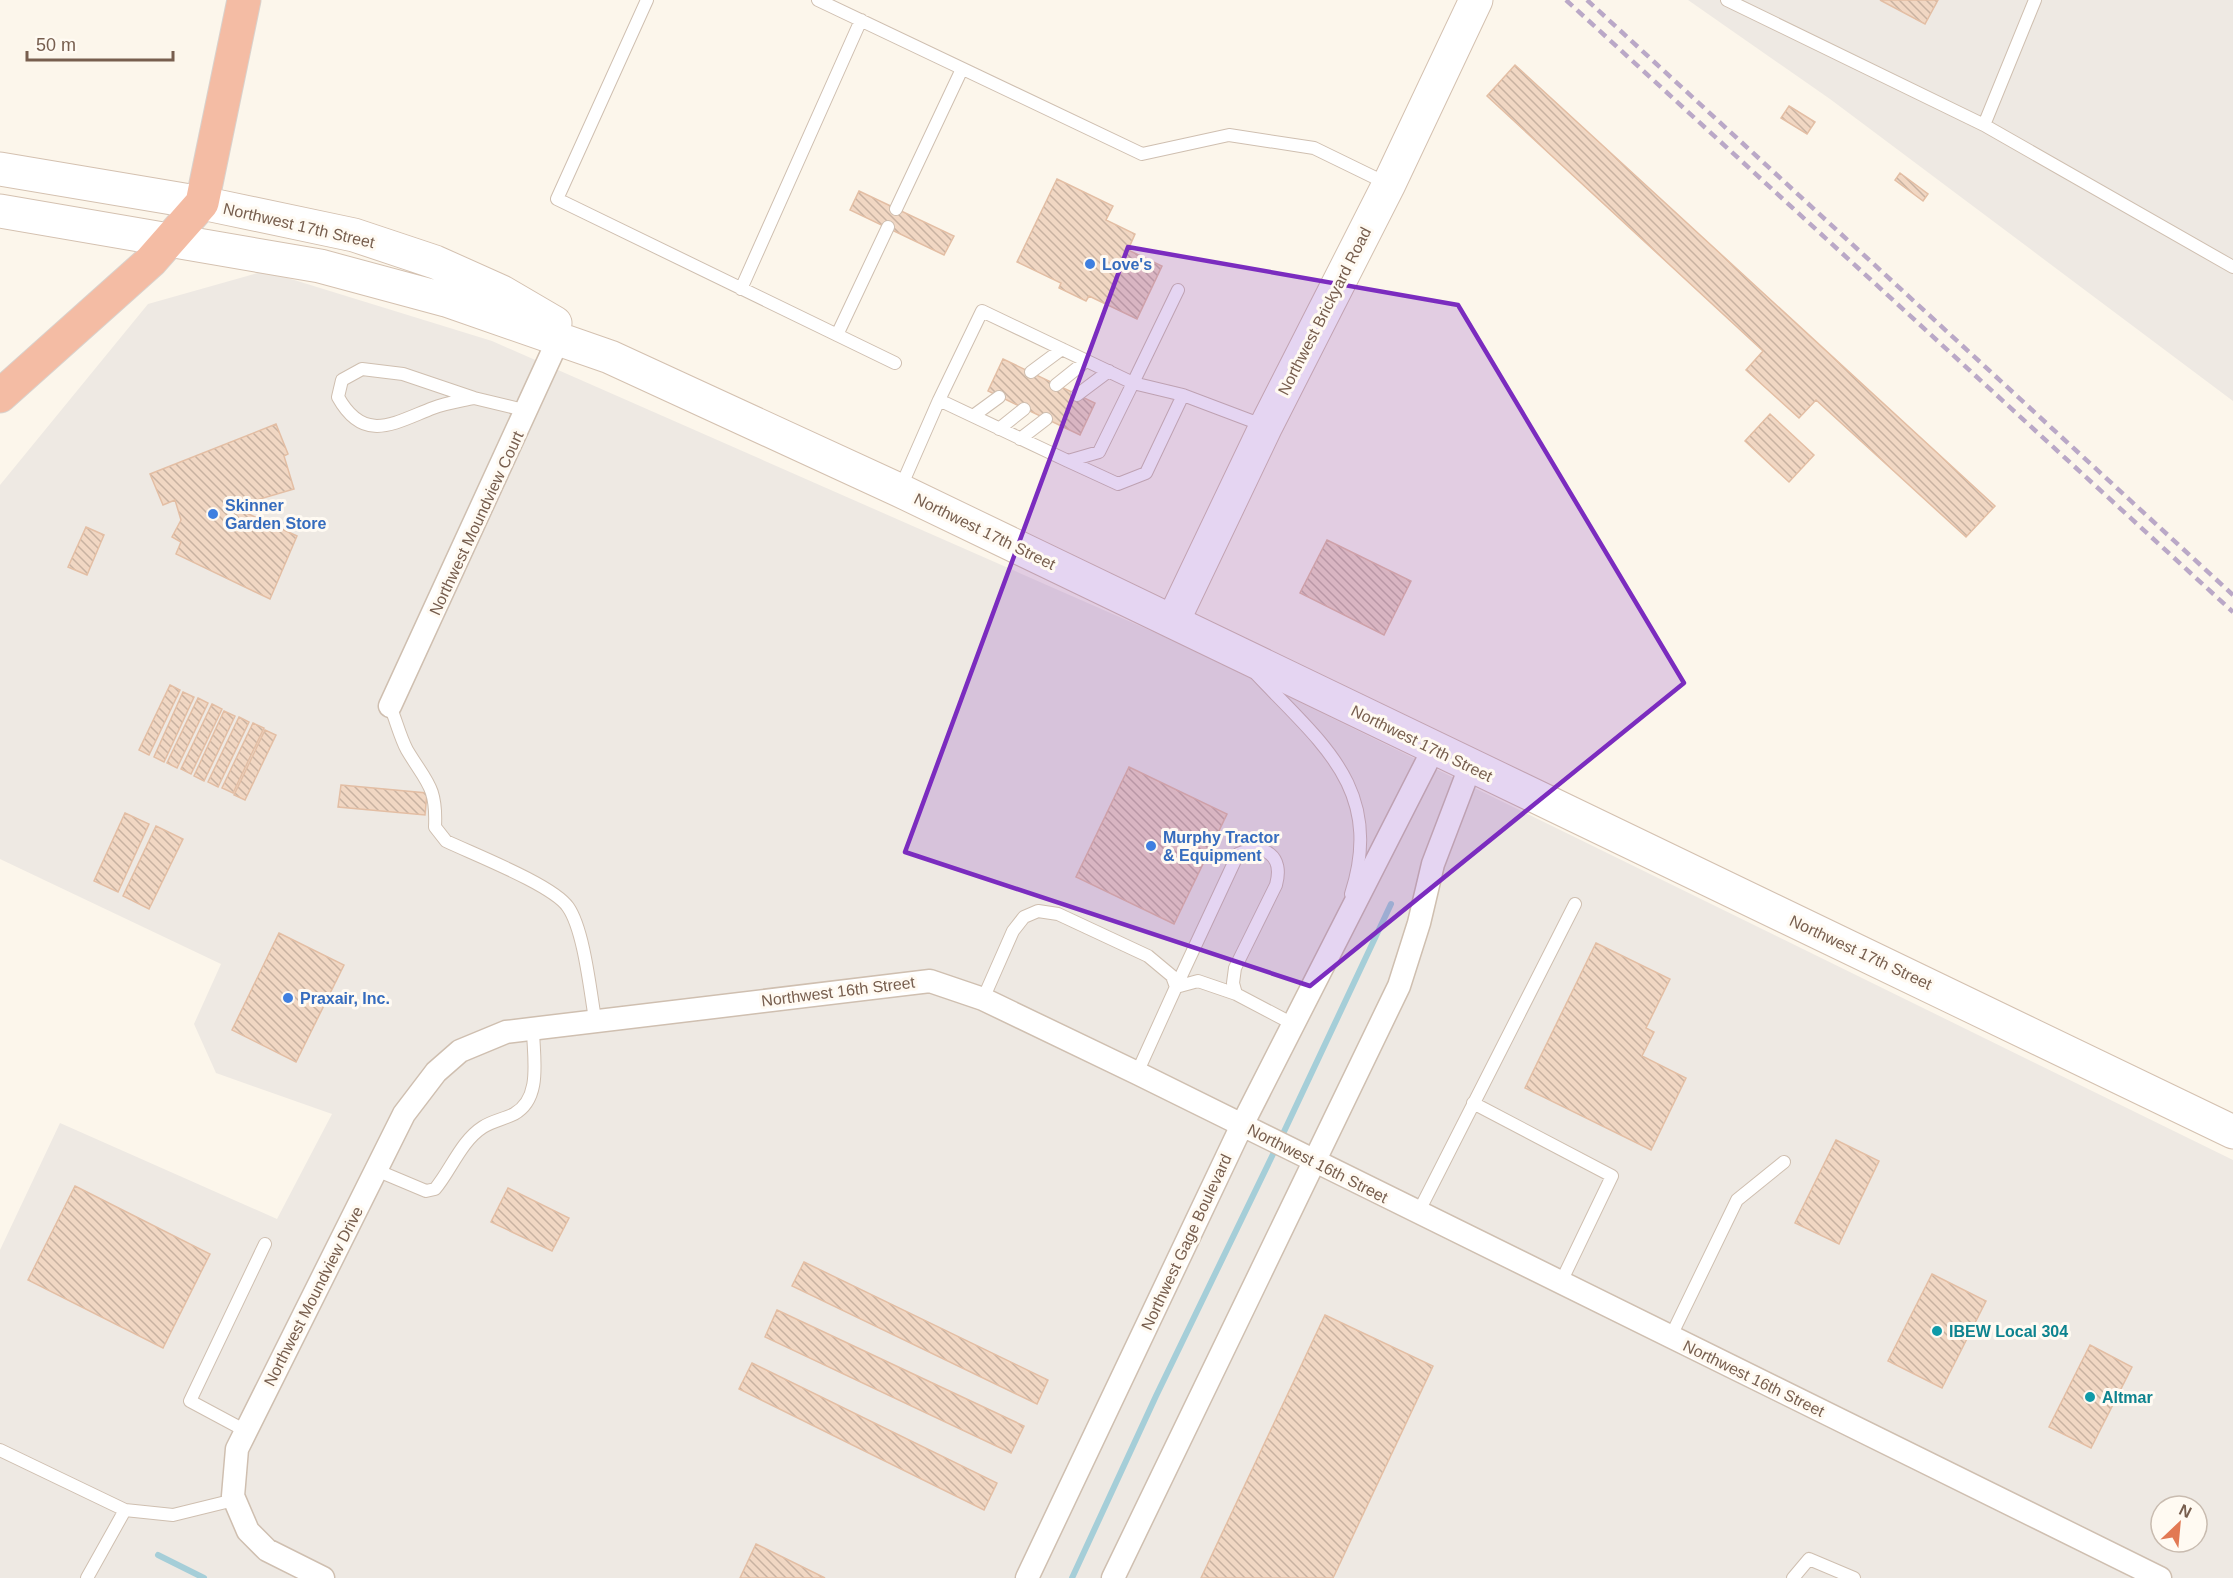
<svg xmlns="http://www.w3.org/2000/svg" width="2233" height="1578" viewBox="0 0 2233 1578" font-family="Helvetica,sans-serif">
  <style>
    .industrial { fill: #eee9e3; fill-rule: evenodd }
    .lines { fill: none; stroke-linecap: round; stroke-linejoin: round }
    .stream { stroke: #a5ced8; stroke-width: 6 }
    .building { fill: url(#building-back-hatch); stroke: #e3bea4; stroke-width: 1.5 }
    .lane-casing { stroke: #cfbfb0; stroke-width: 14 }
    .street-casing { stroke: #cfbfb0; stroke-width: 25 }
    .secondary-casing { stroke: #d4c1b0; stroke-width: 35 }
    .highway-casing { stroke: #d9d2cd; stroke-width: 35 }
    .lane { stroke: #fff; stroke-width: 12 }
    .street { stroke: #fff; stroke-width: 22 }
    .secondary { stroke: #fff; stroke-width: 33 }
    .highway { stroke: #f4bca4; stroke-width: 33 }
    .rail { stroke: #baa8c7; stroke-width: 4.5; stroke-dasharray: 9 6; stroke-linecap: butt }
    .marked { fill: #7b2cbf; fill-opacity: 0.2; stroke: #7b2cbf; stroke-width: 4.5; stroke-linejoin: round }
    .shop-dot { fill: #3f7fe0; stroke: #fffaf2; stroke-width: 2 }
    .culture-dot { fill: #0f9aa8; stroke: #fffaf2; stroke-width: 2 }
    .labels { text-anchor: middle; stroke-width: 6; stroke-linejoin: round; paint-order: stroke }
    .street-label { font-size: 16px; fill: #775e4e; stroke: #fffaf2 }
    .shop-label { font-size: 16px; font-weight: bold; fill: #366cbe; stroke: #fffaf2; text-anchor: start }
    .culture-label { font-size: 16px; font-weight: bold; fill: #0d838f; stroke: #fffaf2; text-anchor: start }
  </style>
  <defs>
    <pattern id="building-back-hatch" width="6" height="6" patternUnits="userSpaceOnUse" patternTransform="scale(1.5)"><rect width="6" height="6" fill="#f1d7c3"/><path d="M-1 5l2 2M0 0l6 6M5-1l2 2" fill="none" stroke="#c8b2a1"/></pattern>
  </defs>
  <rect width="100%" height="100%" fill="#fcf6eb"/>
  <!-- industrial -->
  <path class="industrial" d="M1688 0H2233V401L1830 99Z
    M265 271 492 341 1181 644 2233 1160V1578H0V1250L60 1123 277 1219 332 1114 216 1073 194 1024 221 964 0 859V485L148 304ZM2161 1506H2197V1542H2161Z"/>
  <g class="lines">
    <!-- stream -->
    <path class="stream" d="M1281 1138 1391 904
      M158 1555 204 1578
      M1072 1578 1156 1396 1276 1148"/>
  </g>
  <!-- building -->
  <path class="building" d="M1880 0H1938L1925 24Z
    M1515 65 1995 506 1966 537 1816 400 1799 418 1746 370 1763 351 1487 96Z
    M1789 106 1815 122 1807 134 1781 118Z
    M1900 173 1928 194 1923 201 1895 180Z
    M1057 179 1113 206 1106 220 1135 234 1128 250 1162 266 1137 319 1089 296 1086 301 1059 288 1061 283 1017 262Z
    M859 191 954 236 944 255 850 210Z
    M1003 359 1095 403 1080 435 988 391Z
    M1770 414 1814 455 1789 482 1745 441Z
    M276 424 288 454 284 456 294 489 233 507 297 536 270 599 176 554 181 542 172 537 181 520 175 500 163 505 150 474Z
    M86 527 104 535 87 575 68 567Z
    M1327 540 1411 581 1384 635 1300 593Z
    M170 685 180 690 149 755 139 750Z
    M183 692 194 697 164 762 154 757Z
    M198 698 208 703 177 768 167 763Z
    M212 704 222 709 191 774 181 769Z
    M224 711 235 716 204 781 194 776Z
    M239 717 249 722 218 787 208 782Z
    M253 723 264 728 233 793 222 788Z
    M265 730 276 735 245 800 234 795Z
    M1129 767 1227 814 1174 924 1076 877Z
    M341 785 427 793 425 815 338 807Z
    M125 813 149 824 118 892 94 881Z
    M156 826 183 839 149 909 123 896Z
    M279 933 344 965 296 1062 232 1030Z
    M1596 943 1670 979 1646 1028 1654 1032 1642 1056 1686 1078 1651 1150 1525 1088Z
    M1836 1140 1879 1161 1839 1244 1795 1223Z
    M75 1186 210 1254 163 1348 28 1280Z
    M508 1188 569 1218 552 1251 491 1222Z
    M804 1262 1048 1380 1037 1404 792 1286Z
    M1932 1274 1986 1301 1942 1388 1888 1361Z
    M777 1310 1024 1426 1011 1453 765 1337Z
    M1325 1315 1433 1366 1333 1578H1201Z
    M2090 1345 2132 1367 2091 1448 2049 1427Z
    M752 1363 997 1483 984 1510 739 1389Z
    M756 1544 825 1578H740Z"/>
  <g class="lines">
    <!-- lane casing -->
    <g class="lane-casing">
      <path id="lane" d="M647 0 557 199 895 363
        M818 0 1142 154 1229 135 1314 148 1388 184
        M1727 0 1984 125 2035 0
        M1984 125 2233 267
        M896 209 962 69
        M741 289 861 20
        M1178 290 1133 383 1183 395 1265 426
        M837 335 888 227
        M1031 372 1062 349
        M1056 385 1086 361
        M1077 395 1109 371
        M474 398C461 401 446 403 433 408 394 423 364 444 338 397L342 380 362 369 403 374 474 398 528 411
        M973 416 999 397
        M999 429 1024 409
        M1020 439 1046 419
        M1068 461 1118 484 1146 473 1183 395
        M900 489 939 400 982 311 1133 383 1099 452 1068 461 939 400
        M1257 675C1321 743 1385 789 1351 894
        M390 706C396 720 400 737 407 750 426 782 437 786 435 827L446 841C473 854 553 885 568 907 584 930 590 990 595 1019
        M1176 987 1238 854C1265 842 1284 856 1276 885L1235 968 1233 983 1236 994 1293 1024
        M1176 987 1198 981 1236 994
        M983 999 1013 931 1024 917 1038 911 1058 914 1148 956 1172 976 1176 987 1137 1073
        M1473 1103 1612 1176 1561 1282
        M376 1170 426 1191 435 1189C451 1170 461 1141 483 1127 492 1121 504 1119 514 1114 543 1098 533 1056 533 1028
        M1418 1213 1575 904
        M1671 1336 1737 1200 1784 1162
        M246 1431 190 1401 265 1244
        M0 1450 125 1510 173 1515 234 1500
        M87 1578 125 1510
        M1793 1578 1809 1559 1854 1578"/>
    </g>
    <!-- street casing -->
    <g class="street-casing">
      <path id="street" d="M390 706 559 338
        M323 1578 267 1550 248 1531 233 1496 237 1449 404 1114 436 1072 460 1051 506 1032 930 981 983 999 1137 1073 2160 1578
        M1027 1578 1242 1125 1434 748
        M1113 1578 1399 986 1419 923 1433 864 1470 767"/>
    </g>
    <!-- secondary casing -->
    <g class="secondary-casing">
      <path id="secondary" d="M0 169 202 203 354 235 435 262 502 292 555 323
        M0 211 320 266 446 300 610 357 899 490 2233 1132
        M1173 621 1266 426 1389 184 1476 0"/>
    </g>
    <!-- highway casing -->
    <g class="highway-casing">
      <path id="highway" d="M0 396 151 261 202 203 244 0"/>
    </g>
    <!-- lane -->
    <use href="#lane" class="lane"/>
    <!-- street -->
    <use href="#street" class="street"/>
    <!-- secondary -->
    <use href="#secondary" class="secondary"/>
    <!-- highway -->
    <use href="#highway" class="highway"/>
    <!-- rail -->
    <path class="rail" d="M1566 0 2233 612
      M1587 0 2233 595"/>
  </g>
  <!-- marked area -->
  <path class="marked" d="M1128 247 1458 305 1684 683 1310 986 905 852Z"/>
  <!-- markers -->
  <g class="shop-dot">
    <circle cx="1090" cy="264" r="6"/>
    <circle cx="213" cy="514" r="6"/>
    <circle cx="1151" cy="846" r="6"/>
    <circle cx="288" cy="998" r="6"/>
  </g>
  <g class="culture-dot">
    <circle cx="1937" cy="1331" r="6"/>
    <circle cx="2090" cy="1397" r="6"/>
  </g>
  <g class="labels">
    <!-- street labels -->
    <g class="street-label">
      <text transform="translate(299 225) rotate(13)" y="6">Northwest 17th Street</text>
      <text transform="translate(1324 311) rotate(-63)" y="6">Northwest Brickyard Road</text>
      <text transform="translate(476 523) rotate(-65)" y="6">Northwest Moundview Court</text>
      <text transform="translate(985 531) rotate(26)" y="6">Northwest 17th Street</text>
      <text transform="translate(1422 743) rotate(26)" y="6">Northwest 17th Street</text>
      <text transform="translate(1861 952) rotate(25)" y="6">Northwest 17th Street</text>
      <text transform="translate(838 991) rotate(-7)" y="6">Northwest 16th Street</text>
      <text transform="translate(1318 1163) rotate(27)" y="6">Northwest 16th Street</text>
      <text transform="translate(1186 1242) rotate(-65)" y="6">Northwest Gage Boulevard</text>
      <text transform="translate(313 1296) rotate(-63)" y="6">Northwest Moundview Drive</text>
      <text transform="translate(1754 1378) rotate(26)" y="6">Northwest 16th Street</text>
    </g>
    <!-- shop labels -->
    <g class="shop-label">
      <text x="1102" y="270">Love's</text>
      <text x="225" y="511">Skinner<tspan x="225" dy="18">Garden Store</tspan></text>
      <text x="1163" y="843">Murphy Tractor<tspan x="1163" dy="18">&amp; Equipment</tspan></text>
      <text x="300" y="1004">Praxair, Inc.</text>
    </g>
    <!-- culture labels -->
    <g class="culture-label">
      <text x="1949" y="1337">IBEW Local 304</text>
      <text x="2102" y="1403">Altmar</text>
    </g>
  </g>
  <!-- north arrow -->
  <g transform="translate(2179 1524) rotate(26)"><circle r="28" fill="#fffaf2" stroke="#c9bcb0" stroke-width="1.5"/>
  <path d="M0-4.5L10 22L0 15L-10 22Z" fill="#e27954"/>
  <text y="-9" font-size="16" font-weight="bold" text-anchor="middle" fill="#775e4e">N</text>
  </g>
  <!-- scale -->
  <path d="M27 51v9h146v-9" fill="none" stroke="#775e4e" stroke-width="3"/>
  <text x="36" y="51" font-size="18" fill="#775e4e" stroke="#fffaf2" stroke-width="4.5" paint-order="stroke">50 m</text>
</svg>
